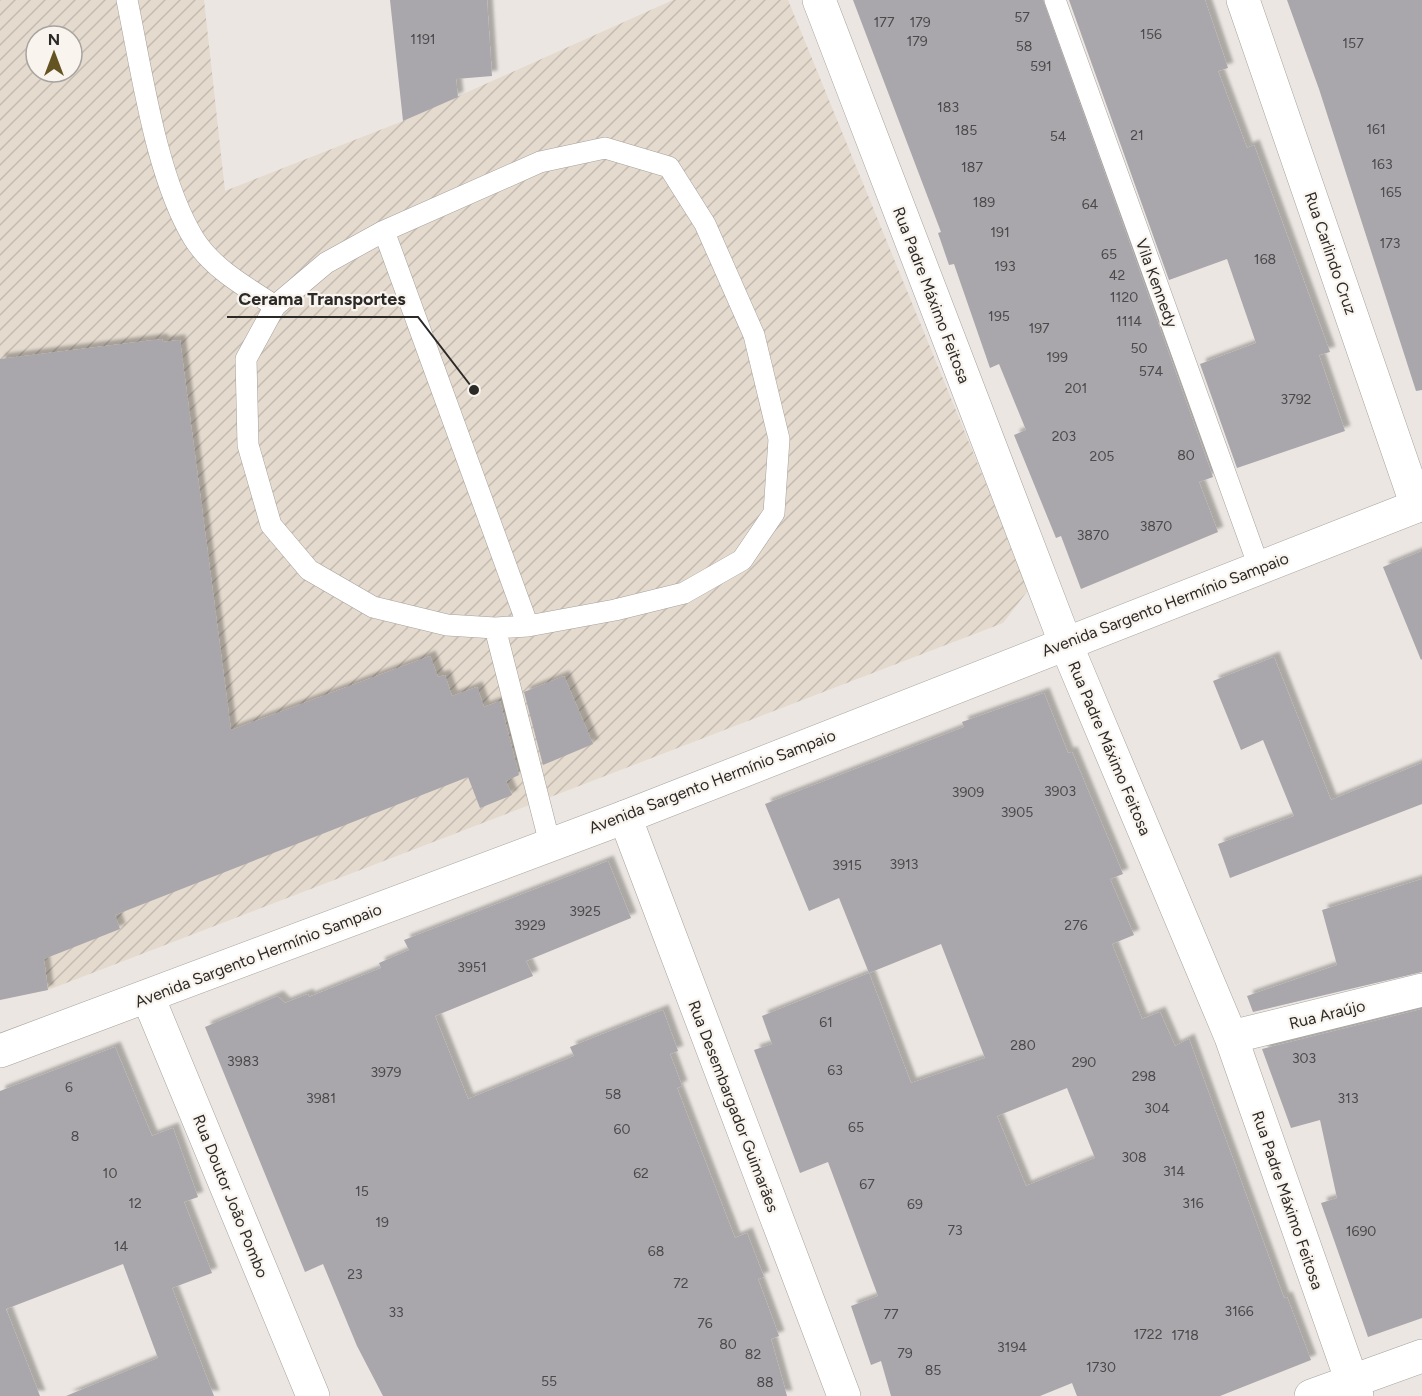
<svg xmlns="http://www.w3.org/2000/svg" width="1422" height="1396" viewBox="0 0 1422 1396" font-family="Figtree,sans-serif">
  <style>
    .industrial { fill: url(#industrial-furrows); fill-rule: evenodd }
    .building { fill: #a9a6ac; fill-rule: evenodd; filter: url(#shadow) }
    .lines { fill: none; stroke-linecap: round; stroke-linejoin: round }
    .lane-casing { stroke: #a5a19c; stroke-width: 22 }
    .street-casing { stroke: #a5a19c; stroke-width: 34 }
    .secondary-casing { stroke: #a5a19c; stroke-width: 34 }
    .lane { stroke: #fff; stroke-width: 21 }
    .street { stroke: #fff; stroke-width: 33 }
    .secondary { stroke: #fff; stroke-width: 33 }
    .labels { text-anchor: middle; stroke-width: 4.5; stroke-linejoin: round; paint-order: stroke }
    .number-label { font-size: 14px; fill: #4b4949 }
    .street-label { font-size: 16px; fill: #2c2a28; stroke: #f9f4ee }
    .leader { fill: none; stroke: #2c2a28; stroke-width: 2 }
    .callout-dot { fill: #2c2a28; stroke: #f9f4ee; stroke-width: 2 }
    .callout-label { font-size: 18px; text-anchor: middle; font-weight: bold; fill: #2c2a28; stroke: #f9f4ee; stroke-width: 4.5; stroke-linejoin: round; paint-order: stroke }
  </style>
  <defs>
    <pattern id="industrial-furrows" width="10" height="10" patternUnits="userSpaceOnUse" patternTransform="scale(1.5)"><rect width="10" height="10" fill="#e4dace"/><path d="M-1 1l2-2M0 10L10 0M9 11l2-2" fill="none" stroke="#c4bbb1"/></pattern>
    <filter id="shadow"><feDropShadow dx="5.5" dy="-5.5" stdDeviation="1.5" flood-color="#0004"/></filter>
  </defs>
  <rect width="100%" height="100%" fill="#ebe6e1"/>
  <!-- industrial -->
  <path class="industrial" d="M0 0H204L225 191 403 121 673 0H788L1029 589 1003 623 48 990 0 623ZM36 36H72V72H36Z"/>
  <!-- building -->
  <path class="building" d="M390 0H487L492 76 456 79 458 97 403 121Z
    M853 0H1043L1213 477 1199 482 1218 532 1081 589 1061 536 1056 538 1014 435 1026 430 999 364 990 368 954 264 949 265 938 233 941 232Z
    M1069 0H1205L1228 68 1218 71 1247 148 1254 145 1330 352 1319 355 1345 431 1237 468 1200 364 1256 343 1227 259 1169 280Z
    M1287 0H1422V390L1416 391 1319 89Z
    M162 339 163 342 180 340 231 730 430 656 438 677 445 675 452 696 477 687 484 707 500 701 519 775 506 781 512 795 480 808 468 777 115 915 120 929 44 959 48 990 0 1000V359Z
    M1422 551V659L1421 660 1383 567Z
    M1274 657 1331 800 1422 763V804L1230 878 1218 844 1294 816 1263 740 1241 750 1213 681Z
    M564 676 593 744 543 765 524 692Z
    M1044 693 1068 753 1072 752 1123 874 1110 879 1134 935 1112 944 1142 1019 1160 1012 1175 1046 1189 1039 1284 1298 1287 1297 1311 1360 1220 1396H1077L1072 1383 1040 1396H891L881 1361 871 1365 851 1306 878 1296 828 1162 800 1173 754 1050 772 1044 762 1016 869 973 839 898 809 911 765 804 964 727 962 722ZM941 944 985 1058 911 1083 869 973ZM1067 1088 1095 1158 1026 1186 997 1116Z
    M608 861 631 918 526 961 533 976 435 1016 468 1099 574 1056 570 1047 663 1010 678 1051 670 1054 682 1086 677 1088 735 1238 747 1233 764 1277 758 1279 779 1336 771 1339 787 1396H383L357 1346 323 1264 305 1272 205 1027 278 996 285 1003 308 994 309 997 381 968 379 963 409 950 404 940Z
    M1422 879V972L1253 1012 1247 996 1337 965 1322 910Z
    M1422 1009V1318L1368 1337 1321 1203 1337 1198 1320 1120 1291 1128 1262 1049Z
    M115 1047 152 1136 173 1128 198 1197 184 1202 212 1273 172 1288 214 1396H66L158 1358 123 1264 6 1309 40 1396H0V1091Z"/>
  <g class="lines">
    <!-- lane casing -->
    <g class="lane-casing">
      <path id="lane" d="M127 0C142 72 156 177 194 239 213 269 246 287 275 306
        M1055 0 1259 567
        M605 148 669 167 705 224 754 335 779 439 774 513 742 560 684 593 615 610 528 626 495 628 447 625 373 607 309 570 271 525 248 445 246 359 275 306 326 263 384 231 540 162Z
        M384 231 528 626
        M495 628 550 844"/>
    </g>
    <!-- street casing -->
    <g class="street-casing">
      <path id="street" d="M819 0 1065 642 1231 1037 1357 1396
        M1243 0 1417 506
        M625 817 844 1396
        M148 997 313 1396
        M1231 1037 1422 990
        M1311 1396 1422 1356"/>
    </g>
    <!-- secondary casing -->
    <g class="secondary-casing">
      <path id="secondary" d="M0 1051 625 817 1422 504"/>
    </g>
    <!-- lane -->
    <use href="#lane" class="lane"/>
    <!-- street -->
    <use href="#street" class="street"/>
    <!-- secondary -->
    <use href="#secondary" class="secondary"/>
  </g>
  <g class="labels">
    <!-- number labels -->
    <g class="number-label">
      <text x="1022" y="22">57</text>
      <text x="884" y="27">177</text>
      <text x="920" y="27">179</text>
      <text x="1151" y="39">156</text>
      <text x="423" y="44">1191</text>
      <text x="917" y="46">179</text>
      <text x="1353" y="48">157</text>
      <text x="1024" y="51">58</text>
      <text x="1041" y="71">591</text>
      <text x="948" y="112">183</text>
      <text x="1376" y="134">161</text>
      <text x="966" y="135">185</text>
      <text x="1137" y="140">21</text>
      <text x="1058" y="141">54</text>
      <text x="1382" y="169">163</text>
      <text x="972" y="172">187</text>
      <text x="1391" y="197">165</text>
      <text x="984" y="207">189</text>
      <text x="1090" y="209">64</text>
      <text x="1000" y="237">191</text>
      <text x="1390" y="248">173</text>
      <text x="1109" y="259">65</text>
      <text x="1265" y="264">168</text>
      <text x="1005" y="271">193</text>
      <text x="1117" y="280">42</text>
      <text x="1124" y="302">1120</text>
      <text x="999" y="321">195</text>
      <text x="1129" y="326">1114</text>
      <text x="1039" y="333">197</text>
      <text x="1139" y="353">50</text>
      <text x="1057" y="362">199</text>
      <text x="1151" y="376">574</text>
      <text x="1076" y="393">201</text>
      <text x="1296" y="404">3792</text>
      <text x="1064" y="441">203</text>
      <text x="1186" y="460">80</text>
      <text x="1102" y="461">205</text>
      <text x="1156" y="531">3870</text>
      <text x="1093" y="540">3870</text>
      <text x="1060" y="796">3903</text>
      <text x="968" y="797">3909</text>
      <text x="1017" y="817">3905</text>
      <text x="904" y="869">3913</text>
      <text x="847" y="870">3915</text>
      <text x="585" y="916">3925</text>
      <text x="530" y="930">3929</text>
      <text x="1076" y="930">276</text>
      <text x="472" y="972">3951</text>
      <text x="826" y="1027">61</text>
      <text x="1023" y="1050">280</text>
      <text x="1304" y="1063">303</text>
      <text x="243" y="1066">3983</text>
      <text x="1084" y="1067">290</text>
      <text x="835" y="1075">63</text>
      <text x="386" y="1077">3979</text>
      <text x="1144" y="1081">298</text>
      <text x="69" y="1092">6</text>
      <text x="613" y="1099">58</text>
      <text x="321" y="1103">3981</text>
      <text x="1348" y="1103">313</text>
      <text x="1157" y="1113">304</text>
      <text x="856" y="1132">65</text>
      <text x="622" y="1134">60</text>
      <text x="75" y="1141">8</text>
      <text x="1134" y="1162">308</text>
      <text x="1174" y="1176">314</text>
      <text x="110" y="1178">10</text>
      <text x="641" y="1178">62</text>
      <text x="867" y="1189">67</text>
      <text x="362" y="1196">15</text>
      <text x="135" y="1208">12</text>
      <text x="1193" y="1208">316</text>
      <text x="915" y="1209">69</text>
      <text x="382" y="1227">19</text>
      <text x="955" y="1235">73</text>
      <text x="1361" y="1236">1690</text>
      <text x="121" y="1251">14</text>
      <text x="656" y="1256">68</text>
      <text x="355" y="1279">23</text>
      <text x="681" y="1288">72</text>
      <text x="1239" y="1316">3166</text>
      <text x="396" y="1317">33</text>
      <text x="891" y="1319">77</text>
      <text x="705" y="1328">76</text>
      <text x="1148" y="1339">1722</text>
      <text x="1185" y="1340">1718</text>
      <text x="728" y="1349">80</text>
      <text x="1012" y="1352">3194</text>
      <text x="905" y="1358">79</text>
      <text x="753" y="1359">82</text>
      <text x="1101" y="1372">1730</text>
      <text x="933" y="1375">85</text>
      <text x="549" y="1386">55</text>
      <text x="765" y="1387">88</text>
    </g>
    <!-- street labels -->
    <g class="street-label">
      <text transform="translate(1331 253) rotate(71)" y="6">Rua Carlindo Cruz</text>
      <text transform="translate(1157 283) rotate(70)" y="6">Vila Kennedy</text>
      <text transform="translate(932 295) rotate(69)" y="6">Rua Padre Máximo Feitosa</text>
      <text transform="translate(1165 604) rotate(-21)" y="6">Avenida Sargento Hermínio Sampaio</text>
      <text transform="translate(1110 748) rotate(67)" y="6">Rua Padre Máximo Feitosa</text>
      <text transform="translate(712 781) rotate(-21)" y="6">Avenida Sargento Hermínio Sampaio</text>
      <text transform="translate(258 955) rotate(-21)" y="6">Avenida Sargento Hermínio Sampaio</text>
      <text transform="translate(1327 1014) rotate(-14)" y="6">Rua Araújo</text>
      <text transform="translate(734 1106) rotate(69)" y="6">Rua Desembargador Guimarães</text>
      <text transform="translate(231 1196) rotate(68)" y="6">Rua Doutor João Pombo</text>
      <text transform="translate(1288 1200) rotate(71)" y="6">Rua Padre Máximo Feitosa</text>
    </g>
  </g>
  <!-- callouts -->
  <path class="leader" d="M474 390L418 317H227"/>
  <circle class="callout-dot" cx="474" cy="390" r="6"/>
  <g class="callout-label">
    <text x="322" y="305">Cerama Transportes</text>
  </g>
  <!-- north arrow -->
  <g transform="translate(54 54)"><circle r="28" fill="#f9f4ee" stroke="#a7a39f" stroke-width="1.5"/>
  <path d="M0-4.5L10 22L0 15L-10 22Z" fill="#645422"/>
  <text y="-9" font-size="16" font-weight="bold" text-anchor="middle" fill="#2c2a28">N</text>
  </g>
</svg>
